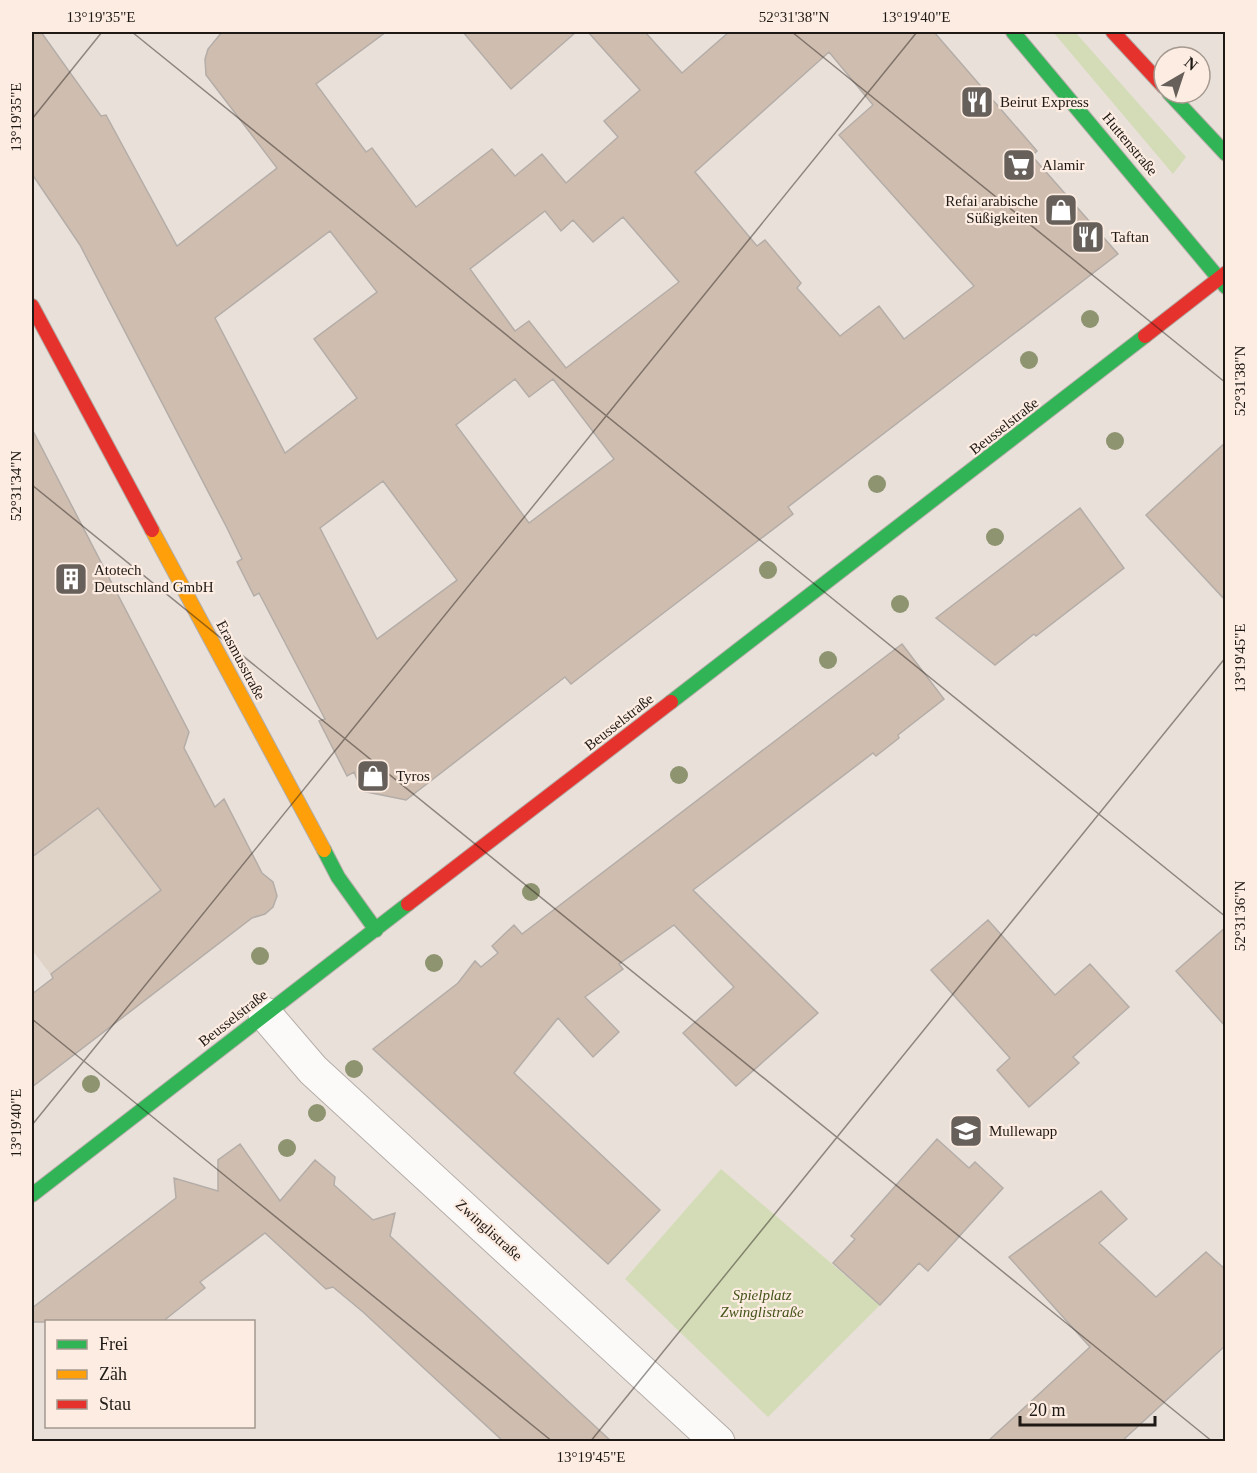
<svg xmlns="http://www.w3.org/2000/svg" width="1257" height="1473" viewBox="0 0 1257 1473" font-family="'Times New Roman',serif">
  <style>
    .commercial { fill: #dfd2c6 }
    .green { fill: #d4dcb7 }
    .building { fill: #cfbdaf; stroke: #b4ada8; stroke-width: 1.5; fill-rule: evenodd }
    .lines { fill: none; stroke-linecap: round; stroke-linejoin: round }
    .street-casing { stroke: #b4ada8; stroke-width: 35 }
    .fast-casing { stroke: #b4ada8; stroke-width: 16 }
    .slow-casing { stroke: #b4ada8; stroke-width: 16 }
    .jam-casing { stroke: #b4ada8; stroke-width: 16 }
    .street { stroke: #fcfaf9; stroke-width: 33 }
    .fast { stroke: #30b455; stroke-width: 14 }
    .slow { stroke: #ff9f0a; stroke-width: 14 }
    .jam { stroke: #e5322d; stroke-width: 14 }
    .tree { fill: #8e9370 }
    .ticks { fill: none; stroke: #1f1915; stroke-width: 1.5; stroke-opacity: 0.45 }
    .labels { text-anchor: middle; stroke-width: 4.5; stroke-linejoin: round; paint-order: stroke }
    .poi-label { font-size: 15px; fill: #1f1915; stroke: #fcece1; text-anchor: start }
    .street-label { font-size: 15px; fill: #1f1915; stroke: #fcece1 }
    .park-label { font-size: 15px; font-style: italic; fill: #44541a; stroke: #fcece1 }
    .neatline { fill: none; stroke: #1f1915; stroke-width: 2 }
    .ticks-label { font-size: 15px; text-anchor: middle; fill: #1f1915 }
  </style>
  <rect width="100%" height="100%" fill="#e9e0d9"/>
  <!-- commercial -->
  <path class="commercial" d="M32 429 188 729 181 744 214 806 224 799 261 873 273 882 276 893 273 906 265 914 252 918 98 1036 32 950Z"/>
  <!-- green -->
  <path class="green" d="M1053 32H1075L1186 157 1173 174Z
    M721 1169 880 1305 768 1417 625 1279Z"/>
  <!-- building -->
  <path class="building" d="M32 32H41L101 116 106 115 177 246 277 168 206 75 205 59 208 49 222 32H386L316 84 366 152 372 148 416 207 492 149 515 176 542 154 566 183 618 137 604 121 640 90 588 32H645L682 73 729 32H934L1037 151 1032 156 1118 254 788 507 793 514 602 660 571 684 565 677 406 800 362 791 354 772 347 776 319 721 325 719 259 593 254 596 237 562 242 559 227 528 80 245 32 174ZM829 52 873 105 839 135 974 286 904 339 879 306 840 336 797 288 801 283 765 240 757 246 695 172ZM545 211 561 231 573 220 593 242 623 217 679 282 566 368 529 321 515 331 470 269ZM330 231 377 292 314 339 357 398 285 453 215 318ZM515 379 529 397 553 379 614 459 529 523 456 425ZM383 481 457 580 377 639 320 528Z
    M463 32H576L511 89Z
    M32 429 189 732 184 748 215 807 224 799 262 873 273 882 277 896 273 907 265 914 252 918 32 1087V994L53 978 51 974 161 890 98 808 32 857Z
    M1226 442V601L1146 515Z
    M1080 508 1124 568 1036 636 1034 634 995 665 936 618Z
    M902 644 944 699 898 735 899 738 876 756 873 753 693 890 818 1013 736 1086 683 1033 734 987 674 925 619 964 623 969 585 997 619 1032 593 1057 558 1018 514 1073 660 1210 608 1264 373 1049 458 983 475 961 481 967 498 953 492 946 514 925 522 934Z
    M988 920 1055 995 1090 964 1129 1007 1073 1057 1079 1063 1029 1107 997 1070 1010 1058 931 970Z
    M1226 927V1027L1176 971Z
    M937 1139 969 1168 975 1162 1003 1188 928 1271 919 1263 880 1305 833 1263 855 1239 851 1236Z
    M240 1144 280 1201 315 1160 335 1177 334 1185 373 1220 395 1213 390 1236 612 1442H504L363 1312 333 1287 326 1289 265 1233 200 1282 205 1288 162 1322H32V1308L176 1198 174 1178 218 1191V1160Z
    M1101 1191 1127 1219 1099 1243 1156 1297 1206 1252 1226 1270V1345L1121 1442H987L1090 1347 1009 1257Z"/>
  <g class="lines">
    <!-- street casing -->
    <g class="street-casing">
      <path id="street" d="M265 1014 313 1070 718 1442"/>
    </g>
    <!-- fast casing -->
    <g class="fast-casing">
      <path id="fast" d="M1013 32 1226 287
        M1169 93 1226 154
        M671 702 1145 336
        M324 850 338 877 376 930
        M32 1195 408 904"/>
    </g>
    <!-- slow casing -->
    <g class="slow-casing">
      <path id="slow" d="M152 530 324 850"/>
    </g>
    <!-- jam casing -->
    <g class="jam-casing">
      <path id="jam" d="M1113 32 1164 87
        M32 306 152 530
        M1145 336 1226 273
        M408 904 671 702"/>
    </g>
    <!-- street -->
    <use href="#street" class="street"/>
    <!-- fast -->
    <use href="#fast" class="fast"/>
    <!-- slow -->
    <use href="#slow" class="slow"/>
    <!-- jam -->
    <use href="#jam" class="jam"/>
  </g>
  <!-- trees -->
  <g class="tree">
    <circle cx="1090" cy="319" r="9"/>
    <circle cx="1029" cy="360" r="9"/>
    <circle cx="1115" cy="441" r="9"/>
    <circle cx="877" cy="484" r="9"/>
    <circle cx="995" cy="537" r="9"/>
    <circle cx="768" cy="570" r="9"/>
    <circle cx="900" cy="604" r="9"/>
    <circle cx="828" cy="660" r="9"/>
    <circle cx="679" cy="775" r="9"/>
    <circle cx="531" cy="892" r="9"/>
    <circle cx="260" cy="956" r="9"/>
    <circle cx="434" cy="963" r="9"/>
    <circle cx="354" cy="1069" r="9"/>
    <circle cx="91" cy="1084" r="9"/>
    <circle cx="317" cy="1113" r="9"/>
    <circle cx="287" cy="1148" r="9"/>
  </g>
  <!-- ticks -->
  <path class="ticks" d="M132 32 1226 917M792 32 1226 383M32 119 102 32M32 485 1213 1442M32 1019 553 1442M32 1125 917 32M590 1442 1226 657"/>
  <!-- icons -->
  <defs>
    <g id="restaurant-square" transform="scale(1.725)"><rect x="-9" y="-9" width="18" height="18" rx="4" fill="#665f5a" stroke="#fcece1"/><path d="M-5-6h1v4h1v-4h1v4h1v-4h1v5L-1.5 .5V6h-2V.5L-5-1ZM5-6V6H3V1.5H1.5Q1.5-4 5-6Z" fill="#fff"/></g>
    <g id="supermarket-square" transform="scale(1.725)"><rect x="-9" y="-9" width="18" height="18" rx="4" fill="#665f5a" stroke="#fcece1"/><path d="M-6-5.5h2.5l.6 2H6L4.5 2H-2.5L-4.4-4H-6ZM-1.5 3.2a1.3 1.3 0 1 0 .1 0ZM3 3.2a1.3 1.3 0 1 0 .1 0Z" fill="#fff"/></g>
    <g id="shop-square" transform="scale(1.725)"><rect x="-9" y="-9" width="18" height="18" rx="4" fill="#665f5a" stroke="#fcece1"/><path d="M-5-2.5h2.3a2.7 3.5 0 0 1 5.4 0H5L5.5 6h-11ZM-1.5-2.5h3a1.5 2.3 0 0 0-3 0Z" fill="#fff"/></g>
    <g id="building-square" transform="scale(1.725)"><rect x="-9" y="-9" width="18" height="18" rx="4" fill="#665f5a" stroke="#fcece1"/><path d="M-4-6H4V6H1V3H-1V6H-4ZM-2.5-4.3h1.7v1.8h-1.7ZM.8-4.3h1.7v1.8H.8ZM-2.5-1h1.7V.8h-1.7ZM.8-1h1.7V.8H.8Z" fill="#fff"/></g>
    <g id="school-square" transform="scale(1.725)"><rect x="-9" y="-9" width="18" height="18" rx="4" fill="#665f5a" stroke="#fcece1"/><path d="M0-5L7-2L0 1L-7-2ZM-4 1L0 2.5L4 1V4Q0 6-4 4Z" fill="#fff"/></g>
  </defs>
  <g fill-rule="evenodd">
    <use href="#restaurant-square" x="977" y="102"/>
    <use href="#supermarket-square" x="1019" y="165"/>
    <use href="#shop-square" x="1061" y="210"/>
    <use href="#restaurant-square" x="1088" y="237"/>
    <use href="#building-square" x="71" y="579"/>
    <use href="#shop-square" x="373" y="776"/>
    <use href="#school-square" x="966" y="1131"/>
  </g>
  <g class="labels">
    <!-- poi labels -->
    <g class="poi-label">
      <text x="1000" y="107">Beirut Express</text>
      <text x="1042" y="170">Alamir</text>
      <text x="1038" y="206" text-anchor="end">Refai arabische<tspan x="1038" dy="17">Süßigkeiten</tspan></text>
      <text x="1111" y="242">Taftan</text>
      <text x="94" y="575">Atotech<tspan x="94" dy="17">Deutschland GmbH</tspan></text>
      <text x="396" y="781">Tyros</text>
      <text x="989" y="1136">Mullewapp</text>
    </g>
    <!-- street labels -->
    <g class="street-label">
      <text transform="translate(1130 144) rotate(50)" y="5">Huttenstraße</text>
      <text transform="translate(1004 426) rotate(-38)" y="5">Beusselstraße</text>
      <text transform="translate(241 660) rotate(62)" y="5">Erasmusstraße</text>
      <text transform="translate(619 722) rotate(-38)" y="5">Beusselstraße</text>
      <text transform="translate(233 1018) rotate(-38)" y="5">Beusselstraße</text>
      <text transform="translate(489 1230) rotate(42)" y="5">Zwinglistraße</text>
    </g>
    <!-- park labels -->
    <g class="park-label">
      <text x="762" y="1300">Spielplatz<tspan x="762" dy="17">Zwinglistraße</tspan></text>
    </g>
  </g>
  <!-- border -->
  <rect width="1257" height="1473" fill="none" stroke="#fcece1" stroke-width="66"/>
  <!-- legend -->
  <rect x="45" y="1320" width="210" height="108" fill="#fcece1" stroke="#a4988f" stroke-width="1.5"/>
  <rect x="57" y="1340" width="30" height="9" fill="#30b455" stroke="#a4988f" stroke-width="1.5"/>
  <text x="99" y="1350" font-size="18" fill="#1f1915">Frei</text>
  <rect x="57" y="1370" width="30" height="9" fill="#ff9f0a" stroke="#a4988f" stroke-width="1.5"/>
  <text x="99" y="1380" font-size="18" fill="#1f1915">Zäh</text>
  <rect x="57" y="1400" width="30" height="9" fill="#e5322d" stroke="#a4988f" stroke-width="1.5"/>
  <text x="99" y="1410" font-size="18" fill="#1f1915">Stau</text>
  <!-- north arrow -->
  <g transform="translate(1182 75) rotate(39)"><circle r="28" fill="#fcece1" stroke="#a4988f" stroke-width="1.5"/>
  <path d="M0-4.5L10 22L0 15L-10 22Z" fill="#665f5a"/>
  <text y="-9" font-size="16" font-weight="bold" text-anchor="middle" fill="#1f1915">N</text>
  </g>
  <!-- scale -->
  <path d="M1020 1416v9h135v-9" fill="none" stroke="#1f1915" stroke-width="3"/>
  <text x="1029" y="1416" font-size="18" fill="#1f1915" stroke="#fcece1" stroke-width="4.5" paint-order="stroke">20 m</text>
  <rect x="33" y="33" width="1191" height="1407" class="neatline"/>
  <g class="ticks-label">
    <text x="101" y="22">13°19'35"E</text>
    <text x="794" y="22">52°31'38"N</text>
    <text x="916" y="22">13°19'40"E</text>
    <text transform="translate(16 117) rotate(-90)" y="5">13°19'35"E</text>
    <text transform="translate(1240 381) rotate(-90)" y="5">52°31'38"N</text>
    <text transform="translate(16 486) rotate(-90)" y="5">52°31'34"N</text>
    <text transform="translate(1240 658) rotate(-90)" y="5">13°19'45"E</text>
    <text transform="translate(1240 916) rotate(-90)" y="5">52°31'36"N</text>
    <text transform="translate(16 1123) rotate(-90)" y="5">13°19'40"E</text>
    <text x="591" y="1462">13°19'45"E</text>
  </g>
</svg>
